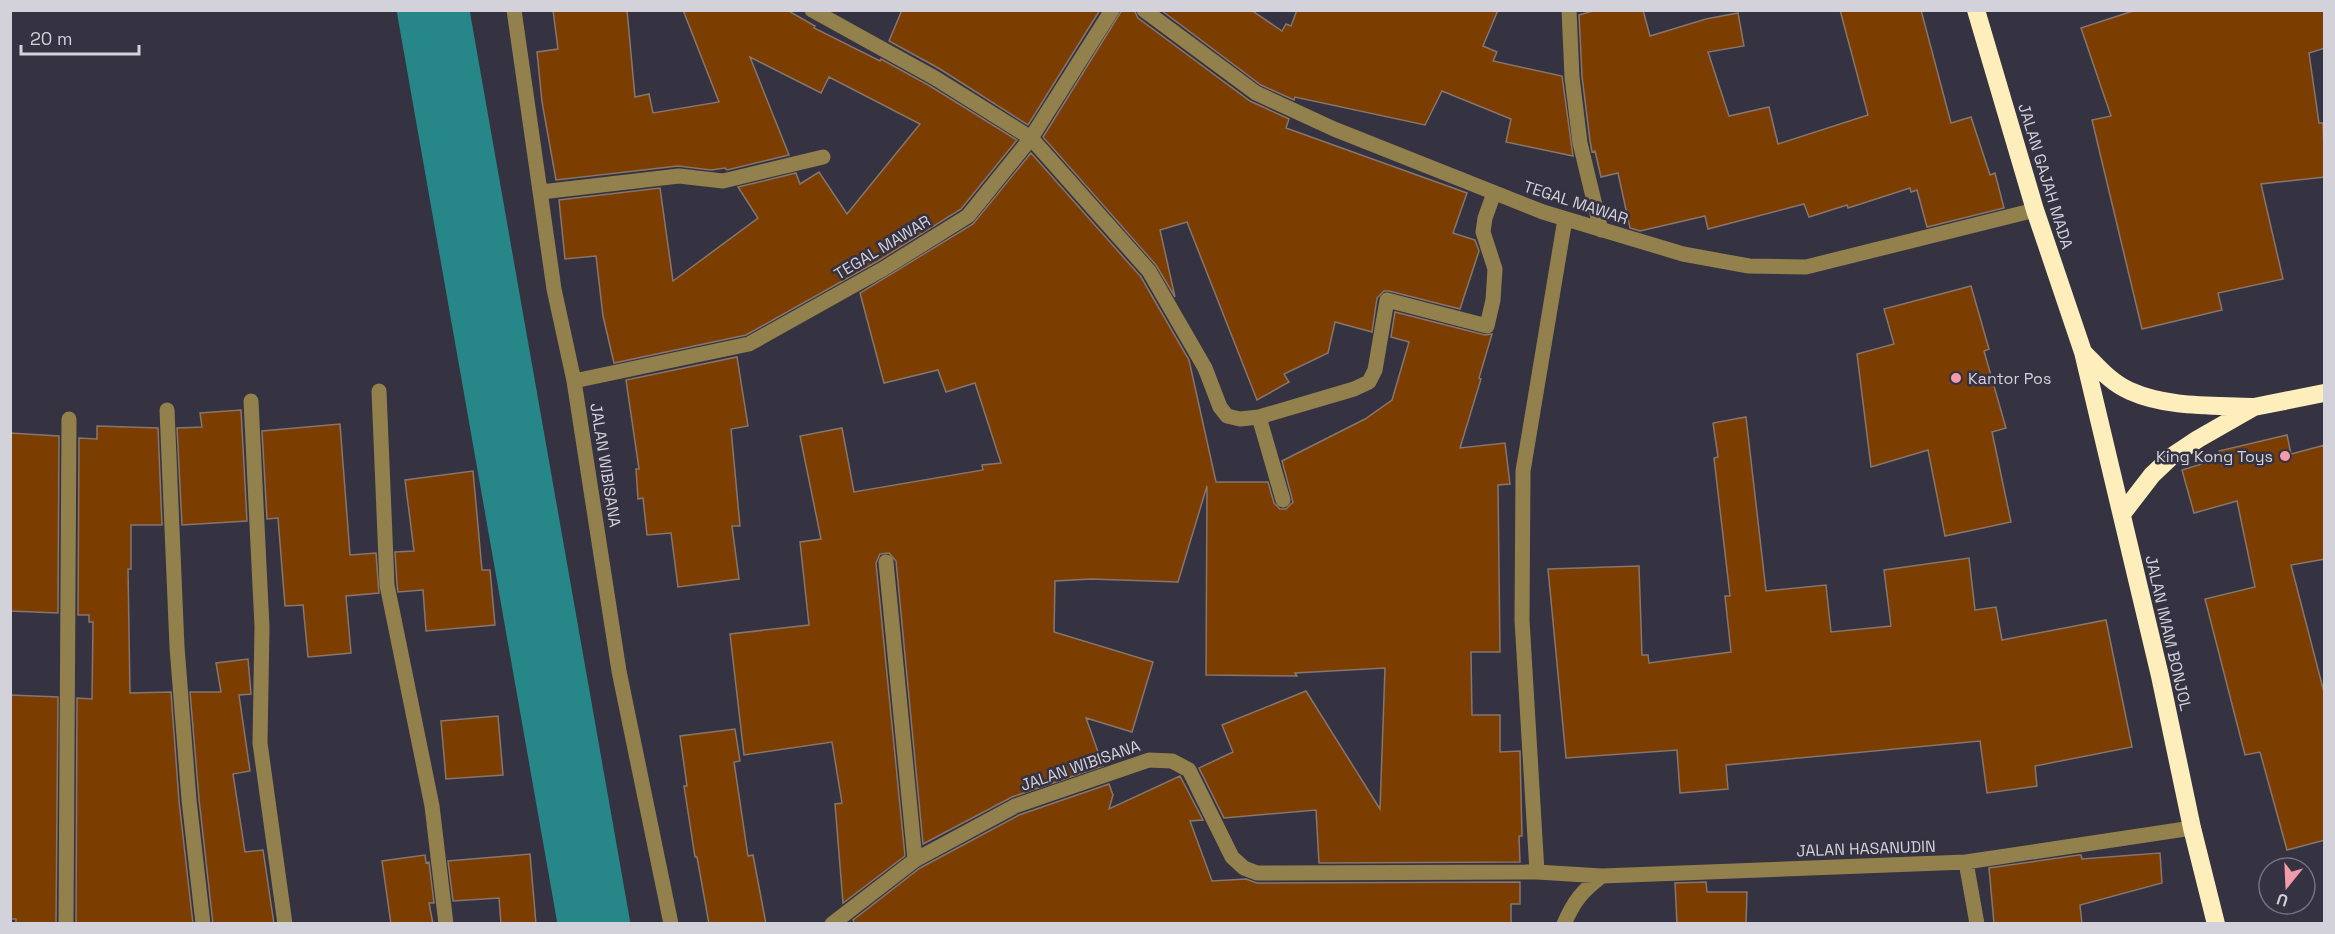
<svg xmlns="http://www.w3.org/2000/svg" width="2335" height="934" viewBox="0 0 2335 934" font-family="'Space Grotesk',sans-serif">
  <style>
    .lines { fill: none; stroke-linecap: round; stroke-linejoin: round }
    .river { stroke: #278688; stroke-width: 72 }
    .building { fill: #7c3d01; stroke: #87766b; stroke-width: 1.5 }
    .minor { stroke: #92814c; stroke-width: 15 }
    .highway { stroke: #fdeebb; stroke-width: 18 }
    .poi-dot { fill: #f39aab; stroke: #353241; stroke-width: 2 }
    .labels { text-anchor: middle; stroke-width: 5; stroke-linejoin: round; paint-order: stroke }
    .street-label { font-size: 16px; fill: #d3d2db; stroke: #353241 }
    .poi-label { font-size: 16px; fill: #d3d2db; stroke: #353241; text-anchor: start }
  </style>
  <rect width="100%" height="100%" fill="#353241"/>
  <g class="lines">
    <!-- river -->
    <path class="river" d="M433 10 594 924"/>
  </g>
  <!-- building -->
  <path class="building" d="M553 10H627L635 97 649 94 653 113 719 102 683 10H787L815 26 814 28 880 61 881 59 930 86 1017 140 961 209 878 261 746 335 614 363 603 316 596 256 565 259 559 200 660 188 673 281 758 218 738 187 796 173 800 184 819 172 847 214 920 124 829 77 821 93 750 57 789 155 727 170 725 168 711 170 678 166 556 180 542 102 537 52 558 49Z
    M902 10H1100L1028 125 940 69 889 41Z
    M1122 10H1134L1138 18 1250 101 1289 119 1286 128 1467 193 1453 233 1475 240 1479 251 1460 309 1389 291H1384L1377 298 1372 332 1335 322 1328 353 1284 374 1289 382 1257 400 1187 222 1160 230 1175 297 1156 265 1043 137Z
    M1161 10H1251L1282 31 1286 24 1291 26 1297 10H1498L1483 46 1497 52 1493 61 1562 76 1573 156 1506 142 1511 119 1442 91 1425 125 1295 97 1294 100 1261 85Z
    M1596 10H1643L1650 36 1706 19 1738 13 1744 46 1708 52 1729 116 1769 107 1778 144 1868 115 1840 10H1921L1951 123 1971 117 1990 175 1995 173 2004 208 1927 227 1917 190 1911 192 1910 188 1848 208 1847 205 1809 217 1804 204 1708 229 1705 216 1640 231 1630 228 1618 173 1601 177 1595 151 1592 152 1590 141 1582 76 1579 15Z
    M2136 10H2325V48L2309 53 2319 123H2323L2325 177 2261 184 2283 279 2218 293 2222 310 2142 329 2092 120 2111 116 2081 28Z
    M1031 153 1141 277 1189 360 1216 482H1268L1274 503 1280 509H1286L1293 502 1282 461 1365 419 1392 400 1409 342 1391 337 1395 312 1485 335 1492 334 1479 378 1481 379 1460 448 1505 443 1510 484 1498 485 1500 652H1471L1472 715H1500V752L1520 751 1522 836H1519L1520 862 1319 863 1316 810 1224 818 1199 768 1233 752 1222 725 1306 691 1380 809 1385 668 1295 673 1297 676 1206 675 1207 486 1178 582 1091 579 1055 581 1054 632 1153 662 1132 732 1086 718 1103 766 1012 797 923 844 896 561 889 553 880 554 876 563 905 856 843 903 835 804 842 803 832 742 744 755 730 634 809 625 800 542 821 539 800 436 842 428 854 492 983 470 982 465 1001 463 975 383 946 392 938 370 884 383 860 293 973 224Z
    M1971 286 1989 349 1984 351 2006 428 1992 432 2011 522 1945 536 1928 450 1871 467 1857 354 1894 344 1884 309Z
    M737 357 748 426 731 429 740 526H732L739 579 678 587 671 533 647 535 643 498 638 499 636 469H639L626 380Z
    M241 410 247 521 182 525 177 428 202 427 200 413Z
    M1746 417 1766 591 1826 585 1831 632 1891 626 1884 570 1969 558 1975 610 1996 607 2002 640 2106 620 2132 747 2035 766 2037 786 1987 793 1980 741 1726 765 1728 789 1680 793 1677 750 1566 758 1548 569 1639 566 1642 655H1648L1649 663 1731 652 1725 596H1730L1714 458 1718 457 1713 423Z
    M340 424 350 555 376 553 379 593 346 596 351 653 308 657 303 605 285 606 278 518 267 519 262 431Z
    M97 426 158 428 162 525H131V569H128L130 693 171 692 179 801 193 924H76L77 698 92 699 93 622H89V615H78L79 438 97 439Z
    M10 433 59 436 58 613 10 611Z
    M2287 435 2291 454 2325 445V559L2291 565 2325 696V840L2287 850 2260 752 2245 755 2205 599 2255 587 2237 501 2194 513 2182 470 2221 458 2219 451Z
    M473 471 482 570H490L495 625 426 631 423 590 398 592 397 584 395 552 414 551 405 480Z
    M248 659 251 694 239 695 250 771 233 774 245 852 263 850 274 924H213L199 799 190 692H221L216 663Z
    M10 695 58 697 56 924H16V919H10Z
    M498 716 503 775 446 779 441 721Z
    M735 729 740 761 734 762 748 856 753 855 766 924H709L697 857H695L684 786H687L680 736Z
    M1180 776 1203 820 1190 821 1212 881 1246 879 1257 883 1520 882V904H1511V924H855L853 920 920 868 1019 815 1109 784 1113 795 1109 809Z
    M2160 853 2162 883 2080 905 2082 924H1994L1989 868 2079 855H2081L2082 859Z
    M530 854 536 924H501L499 898 453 901 448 861Z
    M425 855 426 863 429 862 434 903H429L433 924H391L382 861Z
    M1706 882 1707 892H1747L1746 924H1677L1675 883Z"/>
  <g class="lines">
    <!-- minor -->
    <path class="minor" d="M514 10 554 289 574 381 619 671 671 924
      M812 10 935 78 1031 138 1149 271 1205 368 1220 407 1227 416 1240 419 1259 417 1283 500
      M1144 10 1256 93 1334 129 1543 212 1683 254 1749 266 1806 267 2035 210
      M1569 10 1572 77 1580 143 1601 230
      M541 192 679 176 723 181 823 157
      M574 381 749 344 883 269 968 216 1031 138 1112 10
      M379 391 387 585 432 806 446 924
      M251 401 262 627 260 743 285 924
      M167 410 177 647 189 800 203 924
      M1259 417 1354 389 1369 382 1375 370 1387 300 1487 326 1493 300 1495 269 1483 232 1485 218 1494 193
      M886 562 915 860
      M1966 862 1977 924
      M1537 872 1522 620 1523 471 1565 219
      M66 924 69 419
      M832 924 915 860 1015 806 1149 760 1172 761 1189 770 1232 857 1244 868 1257 873 1537 872 1602 876 1966 862 2192 828
      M1564 924C1574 901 1582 891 1602 876"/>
    <!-- highway -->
    <path class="highway" d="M1976 10 2035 210 2083 352 2160 676 2192 828 2216 924
      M2084 353C2098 367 2111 383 2130 391 2168 408 2213 405 2253 407
      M2122 514 2152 475 2171 457 2198 439 2254 407 2324 393"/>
  </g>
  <!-- markers -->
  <g class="poi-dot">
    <circle cx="1956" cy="378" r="6"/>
    <circle cx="2285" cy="456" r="6"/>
  </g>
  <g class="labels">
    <!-- street labels -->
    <g class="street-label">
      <text transform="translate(2046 176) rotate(73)" y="6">JALAN GAJAH MADA</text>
      <text transform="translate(1576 202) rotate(18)" y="6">TEGAL MAWAR</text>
      <text transform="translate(882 247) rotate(-31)" y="6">TEGAL MAWAR</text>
      <text transform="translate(606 465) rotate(81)" y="6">JALAN WIBISANA</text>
      <text transform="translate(2169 633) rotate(77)" y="6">JALAN IMAM BONJOL</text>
      <text transform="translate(1080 765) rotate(-19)" y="6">JALAN WIBISANA</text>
      <text transform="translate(1866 848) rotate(-2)" y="6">JALAN HASANUDIN</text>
    </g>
    <!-- poi labels -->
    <g class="poi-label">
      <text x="1968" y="384">Kantor Pos</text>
      <text x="2273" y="462" text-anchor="end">King Kong Toys</text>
    </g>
  </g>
  <!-- border -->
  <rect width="2335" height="934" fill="none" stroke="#d3d2db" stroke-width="24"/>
  <!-- north arrow -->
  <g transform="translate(2287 886) rotate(198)"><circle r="28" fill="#353241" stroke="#74727f" stroke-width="1.5"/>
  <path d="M0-4.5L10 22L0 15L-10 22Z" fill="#f39aab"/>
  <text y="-9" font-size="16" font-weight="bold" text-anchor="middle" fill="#d3d2db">U</text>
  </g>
  <!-- scale -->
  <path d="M21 45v9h118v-9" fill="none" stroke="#d3d2db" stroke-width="3"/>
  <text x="30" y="45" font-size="18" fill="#d3d2db" stroke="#353241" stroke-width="4.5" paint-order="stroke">20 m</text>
</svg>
